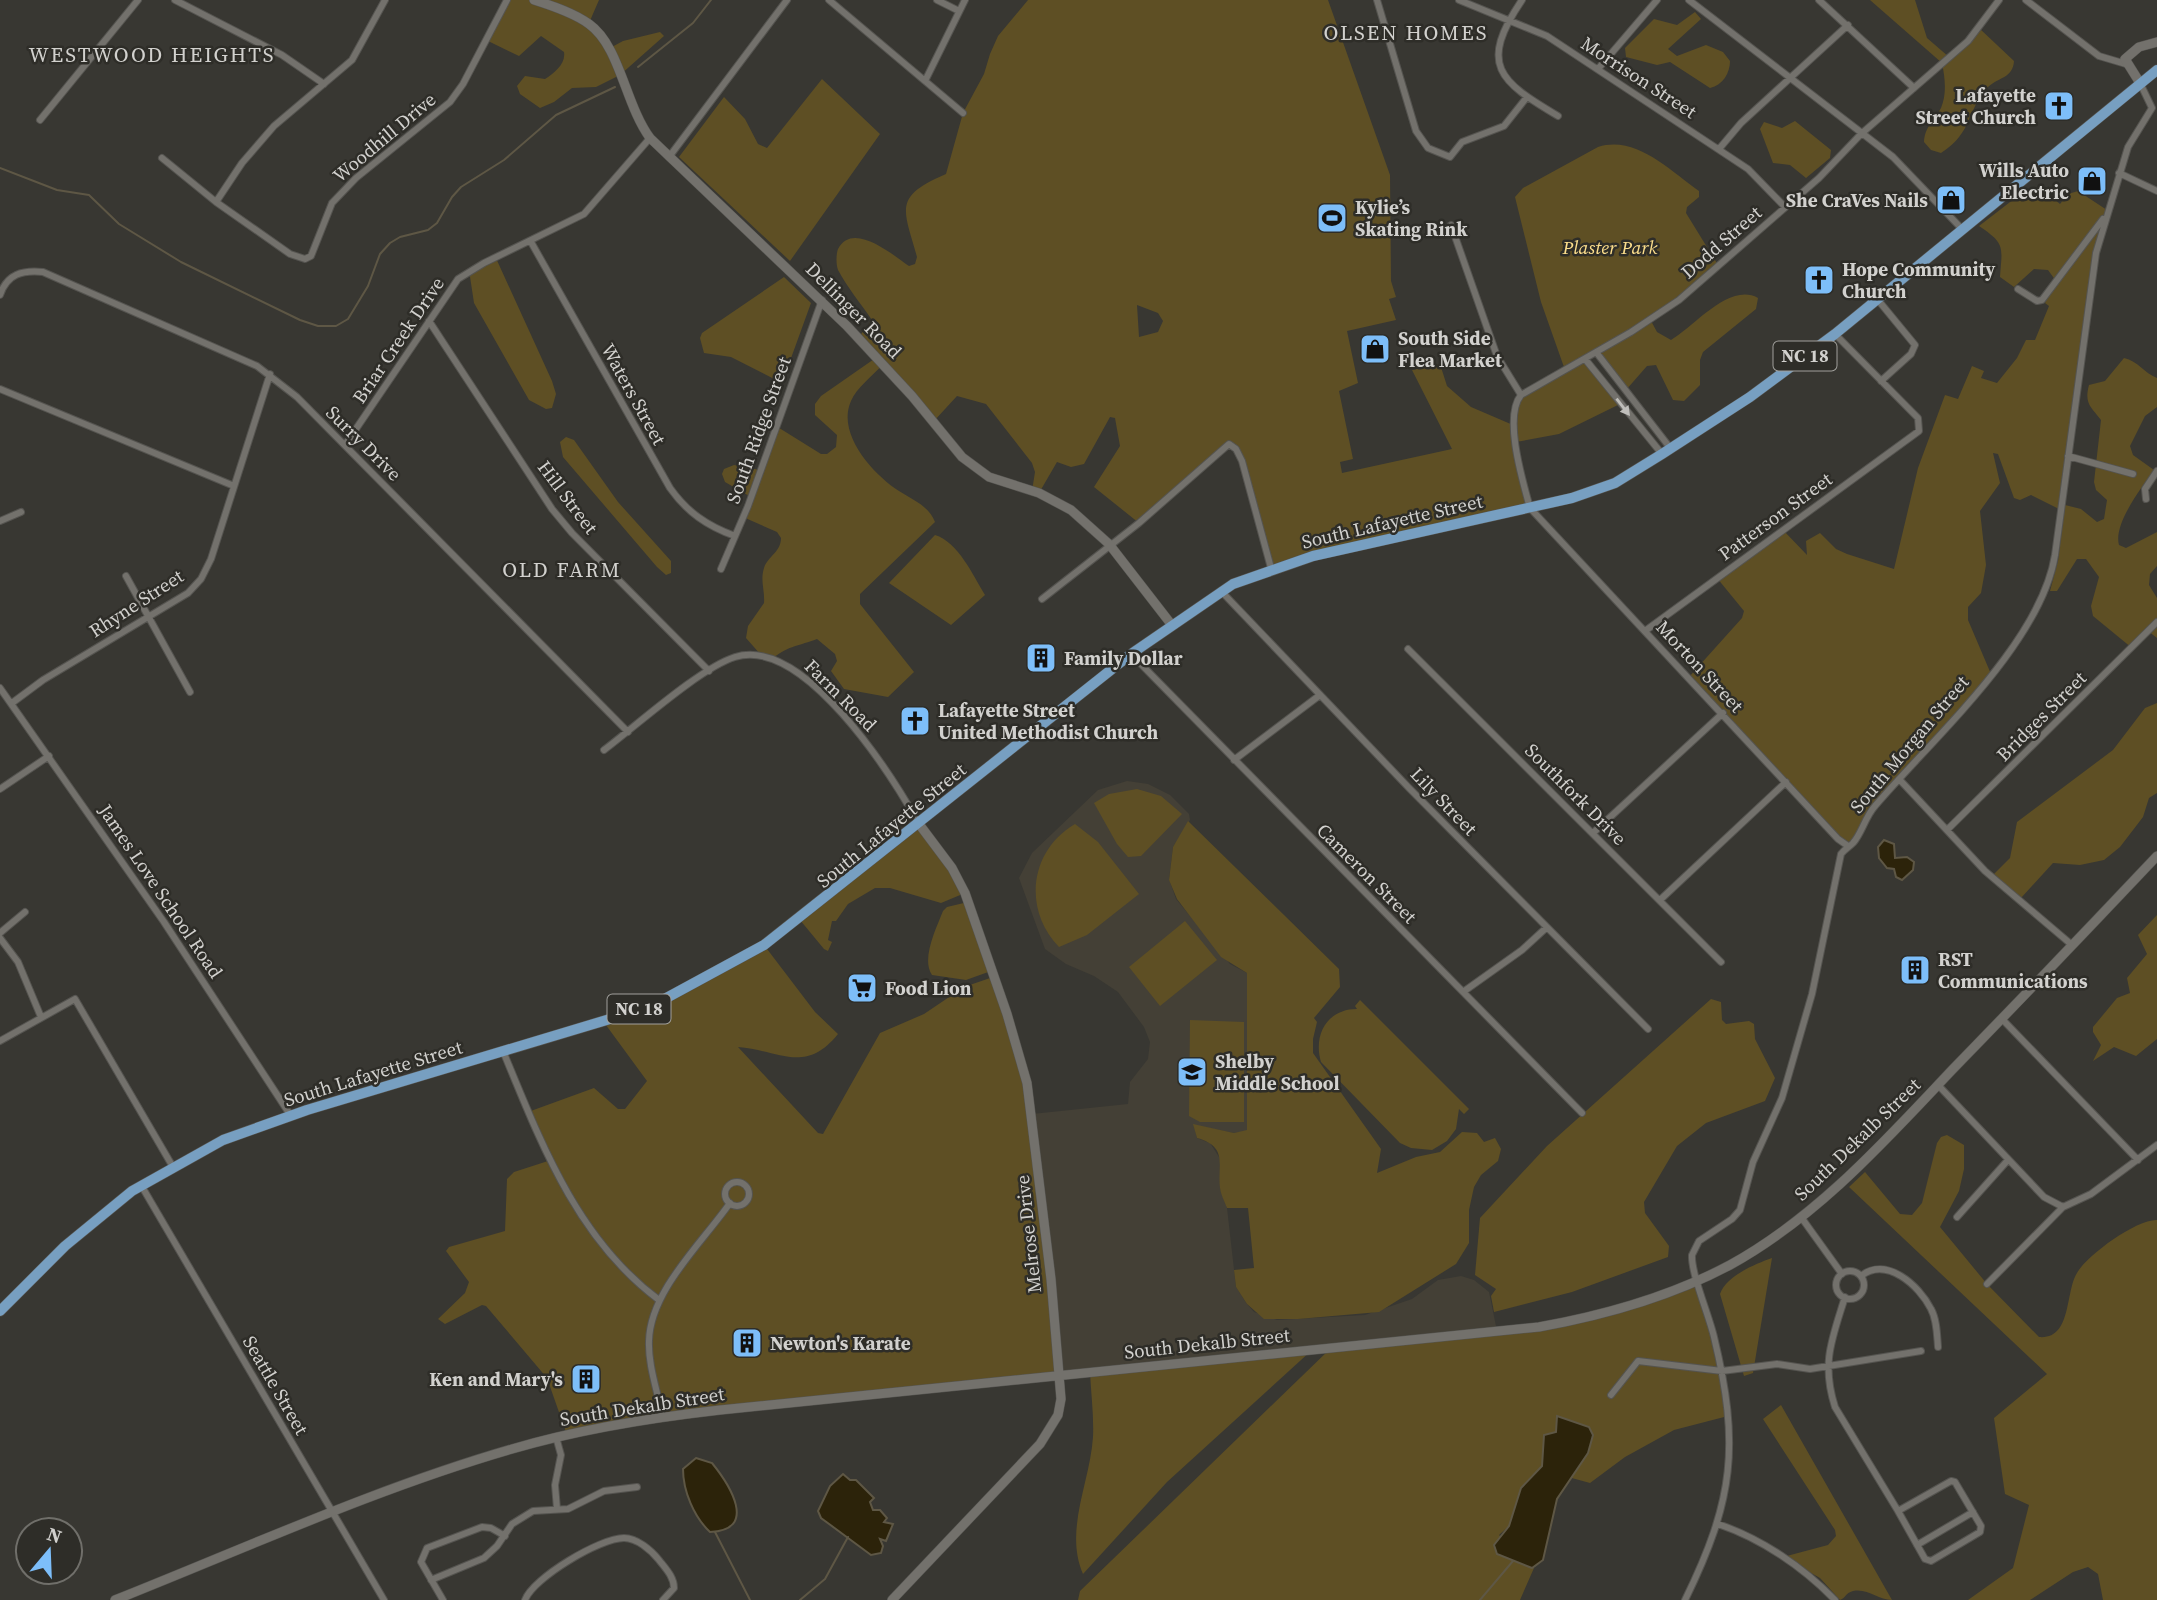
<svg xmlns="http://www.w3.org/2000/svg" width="2157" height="1600" viewBox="0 0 2157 1600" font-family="'Source Serif 4',serif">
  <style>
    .built { fill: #444036 }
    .green { fill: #5e4f24; fill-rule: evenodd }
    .water { fill: #2c230a; stroke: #5e5745; stroke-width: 2 }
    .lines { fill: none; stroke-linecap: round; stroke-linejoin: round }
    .stream { stroke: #5e5745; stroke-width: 2 }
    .street-casing { stroke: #555450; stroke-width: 8 }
    .secondary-casing { stroke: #555450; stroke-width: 10 }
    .primary-casing { stroke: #555450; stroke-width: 11 }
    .street { stroke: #73716c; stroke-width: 6 }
    .secondary { stroke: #73716c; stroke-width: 9 }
    .primary { stroke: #779fc1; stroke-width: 10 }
    .oneway { fill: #bfbeba }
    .labels { text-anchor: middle; stroke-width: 5; stroke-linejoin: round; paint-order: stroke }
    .shield { fill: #2e2d28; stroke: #a1a09c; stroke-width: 2 }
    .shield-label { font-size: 18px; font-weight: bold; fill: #d2d1ce }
    .street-label { font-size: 19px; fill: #d2d1ce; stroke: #2e2d28 }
    .poi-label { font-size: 19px; font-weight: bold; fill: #d2d1ce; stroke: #2e2d28; text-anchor: start }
    .park-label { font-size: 19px; font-style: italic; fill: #fcde8c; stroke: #2e2d28 }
    .neighbourhood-label { font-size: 21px; letter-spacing: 2px; fill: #d2d1ce; stroke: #2e2d28 }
  </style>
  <rect width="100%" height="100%" fill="#383732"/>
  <!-- built -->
  <path class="built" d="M1127 781 1148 784 1170 795 1189 814 1190 820 1173 847 1169 879 1176 899 1230 964 1247 973V1131L1234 1133 1194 1125 1197 1138 1210 1143 1221 1160 1220 1188 1227 1208 1236 1287 1247 1304 1254 1312 1277 1320 1365 1315 1412 1299 1438 1280 1461 1276 1474 1280 1489 1292 1497 1331 1061 1376 1032 1114 1128 1104 1130 1082 1148 1059 1150 1042 1144 1027 1118 992 1094 976 1066 964 1045 949 1019 878 1032 853 1098 790Z"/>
  <!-- green -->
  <path class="green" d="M507 0H599L589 23 610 48 623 41 660 32 664 36 620 75 596 87 572 88 554 102 540 108 520 94 517 86 525 76 545 79C554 73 566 64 564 52L541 36 519 56 486 40Z
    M1028 0H1328L1390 175 1391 281 1396 297 1389 299 1396 320 1347 331 1358 383 1339 391 1353 459 1340 462 1342 473 1452 449 1412 370 1440 364 1447 386 1471 407 1513 425 1518 399 1565 370 1541 302 1515 197 1523 188 1598 147C1636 135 1669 170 1699 191V197L1687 207 1686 213 1718 265 1650 319 1657 332 1671 340C1694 327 1729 282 1758 298L1756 309 1703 352 1700 360V385L1684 401 1673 400 1656 365 1647 366 1626 390 1596 353 1585 358 1620 404 1559 434 1516 442 1530 508 1271 568 1242 461 1232 445 1139 523 1094 487 1120 446 1115 418 1110 417 1084 464 1071 467 1057 462 1039 493 1032 491 1035 472 1032 463 986 404 957 396 934 421 883 364C874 375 856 388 851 401 836 434 874 475 899 491 913 500 929 506 935 522L860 594V604L914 672 888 697 844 689 831 671 837 661 835 654 817 639C799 646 790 645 773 658L761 655 746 638 748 626 764 603C765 590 760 581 764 568 768 556 781 552 781 538L777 532 743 517 751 497 725 482 722 474 724 469 734 465 760 470 776 426 821 454H827L836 447 837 435 815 415V404L821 396 877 357 858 338 872 320C861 304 847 287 838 270 836 265 836 254 838 249 853 220 894 256 909 266L915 264 917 257C904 209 892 197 946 174L963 113 984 74 990 54 998 36ZM1137 305 1158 313 1163 321 1158 332 1139 337Z
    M1870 0H1915L1927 38 1949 57 1979 28 2014 61C2013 78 1999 77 1988 87 1967 108 1974 132 1941 153L1931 150 1924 142C1925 126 1934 121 1941 108 1947 94 1945 78 1942 63Z
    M1695 12 1701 19 1668 49 1677 56 1706 45 1723 52 1730 61C1730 73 1723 85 1710 88L1670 62 1657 65 1626 57 1625 48 1654 19 1677 25Z
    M822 79 880 134 790 261 679 157 724 97 745 119 758 144 767 148Z
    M1795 121 1831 150 1830 158 1806 178 1790 165 1773 163 1760 129 1764 122 1782 128Z
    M2027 189 2038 200 2047 193 2060 204 2068 194 2078 191 2107 210 2096 253 2061 510 2031 495 2020 500 2014 498 1998 454 1993 453 2000 483 1980 511 1986 565 1981 593 1968 607V620L1991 674 1873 807 1854 842 1847 845 1689 677 1742 618 1744 611 1717 578 1783 530 1807 555 1806 541 1820 533 1836 549 1847 554 1894 569 1918 468 1945 395 1958 399 1972 366 1984 371 1981 378 1997 383 2017 358 2026 340H2035L2049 306 2045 303 2056 281 2048 270 2034 269 2014 287 2000 277C2002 247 2006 244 1979 226Z
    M495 256 552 381 556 394 552 408 546 409 529 400 474 303 469 270Z
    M784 277 811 303 782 383 731 357 704 353 700 338 702 333Z
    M2124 358C2138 361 2144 373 2157 378V407L2145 416 2130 446 2133 455 2154 470C2142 487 2113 524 2119 545L2126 548 2157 532V566L2150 574 2149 585 2157 598V638L2148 631 2132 648 2093 616 2091 606 2099 577 2086 559H2077L2057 591H2050L2058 561 2065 505 2081 509 2097 522 2104 519 2107 500 2096 490 2094 482 2101 420C2091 407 2084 404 2089 385L2105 381Z
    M566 437 574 440 618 502 671 561V573L666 575 657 567 563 457 560 442Z
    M935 535C958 542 973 575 985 595L951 625 889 583Z
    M2157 703V793L2149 798 2143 817 2120 847 2104 860 2080 865 2053 863 2021 898 1994 874 2010 858 2017 822 2113 750 2145 708Z
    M1137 789 1161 796 1182 814 1141 856 1128 857 1117 844 1094 803 1109 794Z
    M1188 821 1339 969 1340 987 1314 1018 1317 1022 1313 1039V1053L1381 1149 1377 1173 1416 1157 1440 1152 1462 1132 1477 1133 1484 1142 1495 1138 1501 1149 1498 1161 1481 1175 1474 1187 1469 1210V1243L1456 1264 1379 1312 1298 1319H1264L1247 1304 1236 1287 1234 1270 1254 1268 1248 1208H1227C1224 1200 1221 1195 1220 1188 1217 1165 1229 1147 1197 1138L1193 1124 1234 1133 1247 1130V973L1221 957 1177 899 1169 880 1173 847Z
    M919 824 965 893 941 903 890 888H875L848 904 836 921H832L828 940 832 942 828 951 824 949 800 920Z
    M1075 824 1098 842 1139 894 1087 935 1059 947C1023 910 1029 851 1075 824Z
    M968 902 991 971 966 980 932 975C921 959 936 929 943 911L947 907Z
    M2157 915V1039L2136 1056 2114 1047 2093 1061 2101 1045 2093 1032V1027L2117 998 2130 993 2127 978 2147 954 2138 935Z
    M1185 921 1217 960 1160 1006 1129 967Z
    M764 945 815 1012 838 1034C805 1075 779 1050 738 1047L818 1133 823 1134 880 1033 924 1014 964 987 993 977 1018 1049 1061 1376 824 1400 567 1435 547 1378 486 1306 482 1305 445 1324 438 1319 465 1293 469 1282 446 1251 449 1247 505 1231 507 1179 514 1172 548 1161 528 1112 594 1088 618 1109H625L647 1081 603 1021 659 1002Z
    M1711 999 1721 1002 1722 1020 1726 1024 1749 1021 1754 1024 1755 1039 1775 1078 1765 1101 1706 1123 1677 1146 1644 1202 1645 1213 1669 1246 1668 1257 1572 1292 1494 1312 1491 1296 1496 1289 1475 1275 1480 1218 1547 1146Z
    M1360 1000 1469 1109 1464 1114 1459 1109 1456 1129 1447 1141 1432 1150 1411 1148 1400 1143 1321 1062C1313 1035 1327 1009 1357 1009L1355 1006Z
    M1190 1020 1244 1022V1122H1200L1189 1116Z
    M1947 1135 1964 1145V1169L1959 1191 1940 1227 1987 1284 2039 1337C2072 1340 2065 1292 2077 1273 2087 1255 2137 1219 2157 1220V1600H2103L2098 1574 2088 1567 2073 1572 2030 1600H1968L2013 1568 2029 1505 2005 1494 1994 1418 2047 1374 1849 1187 1865 1172 1900 1214 1912 1215 1922 1203 1937 1143 1941 1137Z
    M1772 1258 1753 1373 1744 1376 1720 1294C1726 1276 1755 1264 1772 1258Z
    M1698 1281 1728 1416 1674 1430 1625 1457 1590 1483 1539 1469 1516 1503 1509 1526 1499 1535 1534 1568 1520 1600H1078L1080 1591 1331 1348 1574 1321Z
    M1312 1350 1167 1482 1083 1574C1064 1530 1090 1483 1093 1437 1094 1416 1091 1394 1090 1372Z
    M1781 1405 1892 1600C1878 1600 1868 1588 1853 1591 1845 1593 1846 1598 1840 1600L1820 1578 1783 1557 1828 1545 1836 1536 1835 1530 1763 1419Z"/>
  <!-- water -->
  <path class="water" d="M1884 840 1894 844 1895 858 1907 857 1914 862 1913 870 1902 880 1896 877 1894 869 1887 868 1879 858 1878 847Z
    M1557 1416 1589 1427 1593 1435 1588 1453 1557 1499 1543 1560 1532 1568 1497 1554 1494 1545 1509 1526 1521 1488 1542 1466 1544 1435 1556 1432Z
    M696 1458 712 1463C729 1484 759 1530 710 1532 694 1517 683 1491 683 1469Z
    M843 1474 850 1480H856L874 1498 870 1502 873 1510H880L887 1518 884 1522 893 1524 886 1541 880 1539 883 1546 881 1553 871 1555 821 1518 818 1511 830 1486Z"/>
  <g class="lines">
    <!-- stream -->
    <path class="stream" d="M638 67 693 23 711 0
      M0 168 57 190 89 195 119 224 181 262 300 320 318 326H336L348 319 368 286 380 254 390 243 400 237 428 230 437 223 452 197 461 187 504 160 556 115 615 87
      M715 1532 750 1600
      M800 1600 825 1579 848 1537
      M1480 1600 1513 1561"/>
    <!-- street casing -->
    <g class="street-casing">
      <path id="street" d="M175 0 282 55 324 84
        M829 0 963 113
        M937 0 959 11
        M1377 0 1416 131 1428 148 1450 157 1462 142 1504 126 1527 97
        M1459 0 1547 36 1748 169 1785 207
        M1522 0C1478 65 1499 81 1558 116
        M1689 0 1893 157 1962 229
        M1819 0 1914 88
        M2026 0 2099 56 2126 64
        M1598 69 1657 0
        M925 81 965 0
        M40 120 138 0
        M1719 149 1741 123 1848 25
        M669 157 787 0
        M162 158 216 202 290 254 305 259 311 256 332 203 356 178 450 102 463 84 507 0
        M2119 173 2157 191
        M216 202 242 163 274 126 352 60 385 0
        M1451 225 1497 356 1521 395
        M531 242 670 488C687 512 707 526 735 536
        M2018 289 2037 301 2042 300 2103 219
        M0 295C7 274 22 270 43 272L257 366 297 397 628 732
        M1878 300 1915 345 1911 354 1881 381
        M429 321 552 509 572 533 709 671
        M1596 352 1671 449
        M1585 359 1662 454
        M0 389 234 486
        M345 445 458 279 484 263 584 214 650 138
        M2068 456 2133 474
        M2146 499 2145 489 2157 471
        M0 521 21 512
        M721 569 748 506 822 300
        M126 576 190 692
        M1221 591 1410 789 1648 1029
        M1042 599 1139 523 1229 444 1236 449 1242 461 1271 568
        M1645 631 1919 431 1918 418 1835 334
        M1408 649 1721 962
        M1131 654 1582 1113
        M0 688 164 922 291 1116
        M12 703 43 680 188 593 201 579 211 559 270 374
        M604 750C636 726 700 668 735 657 804 636 891 774 919 824
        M1234 760 1320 695
        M1899 779 1985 871 2072 945
        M0 789 49 756
        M1947 830 2157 622
        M1593 833 1723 713
        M1848 846 1838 839 1530 508C1523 482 1503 417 1521 395L1631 332 1679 300 1819 178 1861 134 1968 41 1999 0
        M1660 900 1786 782
        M0 933 25 912
        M0 938 18 962 41 1017
        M1463 992 1522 950 1546 928
        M2002 1019 2138 1160
        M0 1041 75 999 173 1167
        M503 1051C541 1143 577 1239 659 1300
        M1938 1085 2044 1197 2063 1207
        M725 1194a12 12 0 1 1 24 0a12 12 0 1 1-24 0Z
        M141 1185 384 1600
        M1801 1217 1842 1274
        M1957 1217 2008 1160
        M1836 1285a14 14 0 1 1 28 0a14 14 0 1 1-28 0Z
        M1861 1276C1886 1256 1919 1285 1931 1309 1937 1320 1937 1335 1938 1347
        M1987 1284 2063 1207 2091 1194 2157 1145
        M1845 1297C1832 1339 1821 1363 1835 1407L1898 1511 1951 1481 1955 1482 1981 1526 1980 1532 1931 1561 1925 1559 1898 1511
        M1611 1395 1638 1361 1722 1371 1777 1364 1810 1369 1921 1351
        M662 1416C658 1392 648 1366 649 1341 650 1291 702 1243 730 1203
        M556 1437 561 1455 555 1485 557 1509
        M1718 1524C1762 1539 1803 1567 1835 1600
        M1917 1545 1973 1512
        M431 1580 484 1558 497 1546 512 1524 533 1511 568 1509 604 1491 637 1487
        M443 1600 421 1562 427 1548 482 1527 491 1528 505 1536
        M525 1600C533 1578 600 1538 624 1538 637 1538 651 1550 659 1560 666 1569 674 1577 674 1588L663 1600
        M1685 1600C1734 1500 1740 1445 1714 1337 1709 1315 1691 1274 1692 1255L1699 1241 1732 1219 1740 1210 1753 1162 1782 1098 1812 994 1841 854C1845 849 1849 847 1853 843 1862 833 1865 817 1875 806 1932 739 2041 643 2055 555L2096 253 2128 147 2152 108 2140 83"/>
    </g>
    <!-- secondary casing -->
    <g class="secondary-casing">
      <path id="secondary" d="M534 0C553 6 574 13 589 24 620 46 625 104 650 138L847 326 912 396 962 457 989 477 1039 493 1071 510 1109 544 1171 624
        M2140 83 2125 59 2139 47 2157 42
        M115 1600C246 1548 377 1488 512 1449 580 1429 649 1418 720 1410L1539 1327C1606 1315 1670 1297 1730 1265 1817 1217 1884 1142 1952 1070 2021 999 2089 928 2157 856
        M892 1600 1040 1444 1058 1415 1061 1399 1051 1279 1027 1083 1007 1014 965 893 952 868 919 824"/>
    </g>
    <!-- primary casing -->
    <g class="primary-casing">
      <path id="primary" d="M0 1311 65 1246 132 1191 223 1140 307 1110 620 1016 659 1002 764 945 1131 654 1233 584 1313 556 1572 498 1615 483 1662 454 1750 397 1835 334 2157 70"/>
    </g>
    <!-- street -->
    <use href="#street" class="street"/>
    <!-- secondary -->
    <use href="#secondary" class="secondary"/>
    <!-- primary -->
    <use href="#primary" class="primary"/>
  </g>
  <!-- one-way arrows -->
  <defs><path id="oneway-solid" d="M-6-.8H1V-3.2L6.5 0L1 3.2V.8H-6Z" transform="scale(1.75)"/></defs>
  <use class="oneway" href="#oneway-solid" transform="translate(1623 407) rotate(52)"/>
  <!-- icons -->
  <defs>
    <g id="church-square" transform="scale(1.575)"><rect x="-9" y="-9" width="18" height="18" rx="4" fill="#7dbef9" stroke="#2e2d28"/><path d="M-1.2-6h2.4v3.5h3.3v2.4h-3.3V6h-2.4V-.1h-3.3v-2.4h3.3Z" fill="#111"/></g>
    <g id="shop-square" transform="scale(1.575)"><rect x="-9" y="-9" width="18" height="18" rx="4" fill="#7dbef9" stroke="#2e2d28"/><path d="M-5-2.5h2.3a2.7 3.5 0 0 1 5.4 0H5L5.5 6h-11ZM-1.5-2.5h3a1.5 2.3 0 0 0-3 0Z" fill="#111"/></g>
    <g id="stadium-square" transform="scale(1.575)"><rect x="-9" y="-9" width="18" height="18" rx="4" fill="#7dbef9" stroke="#2e2d28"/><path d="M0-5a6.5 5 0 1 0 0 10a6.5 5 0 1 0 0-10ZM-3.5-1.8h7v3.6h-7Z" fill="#111"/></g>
    <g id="building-square" transform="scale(1.575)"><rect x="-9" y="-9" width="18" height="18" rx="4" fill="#7dbef9" stroke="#2e2d28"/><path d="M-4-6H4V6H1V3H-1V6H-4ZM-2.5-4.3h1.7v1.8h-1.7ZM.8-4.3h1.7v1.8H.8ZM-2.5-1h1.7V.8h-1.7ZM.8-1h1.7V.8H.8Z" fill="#111"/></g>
    <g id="supermarket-square" transform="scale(1.575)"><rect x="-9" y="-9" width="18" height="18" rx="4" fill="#7dbef9" stroke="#2e2d28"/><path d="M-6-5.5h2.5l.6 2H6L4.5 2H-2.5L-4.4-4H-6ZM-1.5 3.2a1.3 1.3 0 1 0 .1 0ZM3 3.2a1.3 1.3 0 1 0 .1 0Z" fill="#111"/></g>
    <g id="school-square" transform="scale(1.575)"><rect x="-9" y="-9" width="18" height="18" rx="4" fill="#7dbef9" stroke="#2e2d28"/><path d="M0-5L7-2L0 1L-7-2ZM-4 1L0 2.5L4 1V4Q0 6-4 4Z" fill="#111"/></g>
  </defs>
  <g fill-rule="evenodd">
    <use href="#church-square" x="2059" y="106"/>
    <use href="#shop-square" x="2092" y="181"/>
    <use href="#shop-square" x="1951" y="200"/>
    <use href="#stadium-square" x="1332" y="218"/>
    <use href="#church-square" x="1819" y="280"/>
    <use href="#shop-square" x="1375" y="349"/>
    <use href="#building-square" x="1041" y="658"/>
    <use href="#church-square" x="915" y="721"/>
    <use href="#building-square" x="1915" y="970"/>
    <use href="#supermarket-square" x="862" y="988"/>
    <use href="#school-square" x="1192" y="1072"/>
    <use href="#building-square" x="747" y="1343"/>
    <use href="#building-square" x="586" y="1379"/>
  </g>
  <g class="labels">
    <!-- shield labels -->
    <g class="shield">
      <rect x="1773.5" y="341.5" width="63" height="29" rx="5"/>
      <rect x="607.5" y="994.5" width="63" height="29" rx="5"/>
    </g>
    <g class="shield-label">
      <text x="1805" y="362">NC 18</text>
      <text x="639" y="1015">NC 18</text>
    </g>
    <!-- street labels -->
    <g class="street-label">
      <text transform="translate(1639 77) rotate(33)" y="7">Morrison Street</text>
      <text transform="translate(384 137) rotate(-40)" y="7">Woodhill Drive</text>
      <text transform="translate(1721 242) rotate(-41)" y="7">Dodd Street</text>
      <text transform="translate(854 310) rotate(45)" y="7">Dellinger Road</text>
      <text transform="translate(398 340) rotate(-56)" y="7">Briar Creek Drive</text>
      <text transform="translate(634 394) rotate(61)" y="7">Waters Street</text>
      <text transform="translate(758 430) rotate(-70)" y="7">South Ridge Street</text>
      <text transform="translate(364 443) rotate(45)" y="7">Surry Drive</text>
      <text transform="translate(568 497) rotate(53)" y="7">Hill Street</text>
      <text transform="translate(1775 516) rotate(-36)" y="7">Patterson Street</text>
      <text transform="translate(1392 521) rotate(-13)" y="7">South Lafayette Street</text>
      <text transform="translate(136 603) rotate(-33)" y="7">Rhyne Street</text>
      <text transform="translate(1700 666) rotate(47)" y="7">Morton Street</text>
      <text transform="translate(841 695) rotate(45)" y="7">Farm Road</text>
      <text transform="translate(2041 716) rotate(-45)" y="7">Bridges Street</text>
      <text transform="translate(1909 744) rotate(-50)" y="7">South Morgan Street</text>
      <text transform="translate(1576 794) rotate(45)" y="7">Southfork Drive</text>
      <text transform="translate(1444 801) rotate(46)" y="7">Lily Street</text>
      <text transform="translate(891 825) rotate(-39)" y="7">South Lafayette Street</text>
      <text transform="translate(1367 873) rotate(45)" y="7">Cameron Street</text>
      <text transform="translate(161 891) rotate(56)" y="7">James Love School Road</text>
      <text transform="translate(373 1073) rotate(-17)" y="7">South Lafayette Street</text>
      <text transform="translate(1857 1139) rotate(-44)" y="7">South Dekalb Street</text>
      <text transform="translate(1028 1234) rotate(-96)" y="7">Melrose Drive</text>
      <text transform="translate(1207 1343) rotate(-6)" y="7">South Dekalb Street</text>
      <text transform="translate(276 1385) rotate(60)" y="7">Seattle Street</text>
      <text transform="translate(642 1406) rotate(-9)" y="7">South Dekalb Street</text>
    </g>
    <!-- poi labels -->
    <g class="poi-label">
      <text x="2036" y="102" text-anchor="end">Lafayette<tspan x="2036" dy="22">Street Church</tspan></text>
      <text x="2069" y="177" text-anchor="end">Wills Auto<tspan x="2069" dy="22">Electric</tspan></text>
      <text x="1928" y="207" text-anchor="end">She CraVes Nails</text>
      <text x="1355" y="214">Kylie’s<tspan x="1355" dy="22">Skating Rink</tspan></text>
      <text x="1842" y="276">Hope Community<tspan x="1842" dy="22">Church</tspan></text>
      <text x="1398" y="345">South Side<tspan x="1398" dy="22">Flea Market</tspan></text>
      <text x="1064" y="665">Family Dollar</text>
      <text x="938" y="717">Lafayette Street<tspan x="938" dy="22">United Methodist Church</tspan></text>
      <text x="1938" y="966">RST<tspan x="1938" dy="22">Communications</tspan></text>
      <text x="885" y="995">Food Lion</text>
      <text x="1215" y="1068">Shelby<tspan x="1215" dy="22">Middle School</tspan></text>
      <text x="770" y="1350">Newton's Karate</text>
      <text x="563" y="1386" text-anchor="end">Ken and Mary's</text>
    </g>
    <!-- park labels -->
    <g class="park-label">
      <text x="1610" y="254">Plaster Park</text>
    </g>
    <!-- neighbourhood labels -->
    <g class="neighbourhood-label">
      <text x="1406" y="40">OLSEN HOMES</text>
      <text x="152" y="62">WESTWOOD HEIGHTS</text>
      <text x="562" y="577">OLD FARM</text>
    </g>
  </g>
  <!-- north arrow -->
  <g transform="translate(49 1551) rotate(19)"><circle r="33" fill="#2e2d28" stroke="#706f6a" stroke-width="2"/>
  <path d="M0-5L12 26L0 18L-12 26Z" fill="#7dbef9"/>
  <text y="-10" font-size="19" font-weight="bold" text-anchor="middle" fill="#d2d1ce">N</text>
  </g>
</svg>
